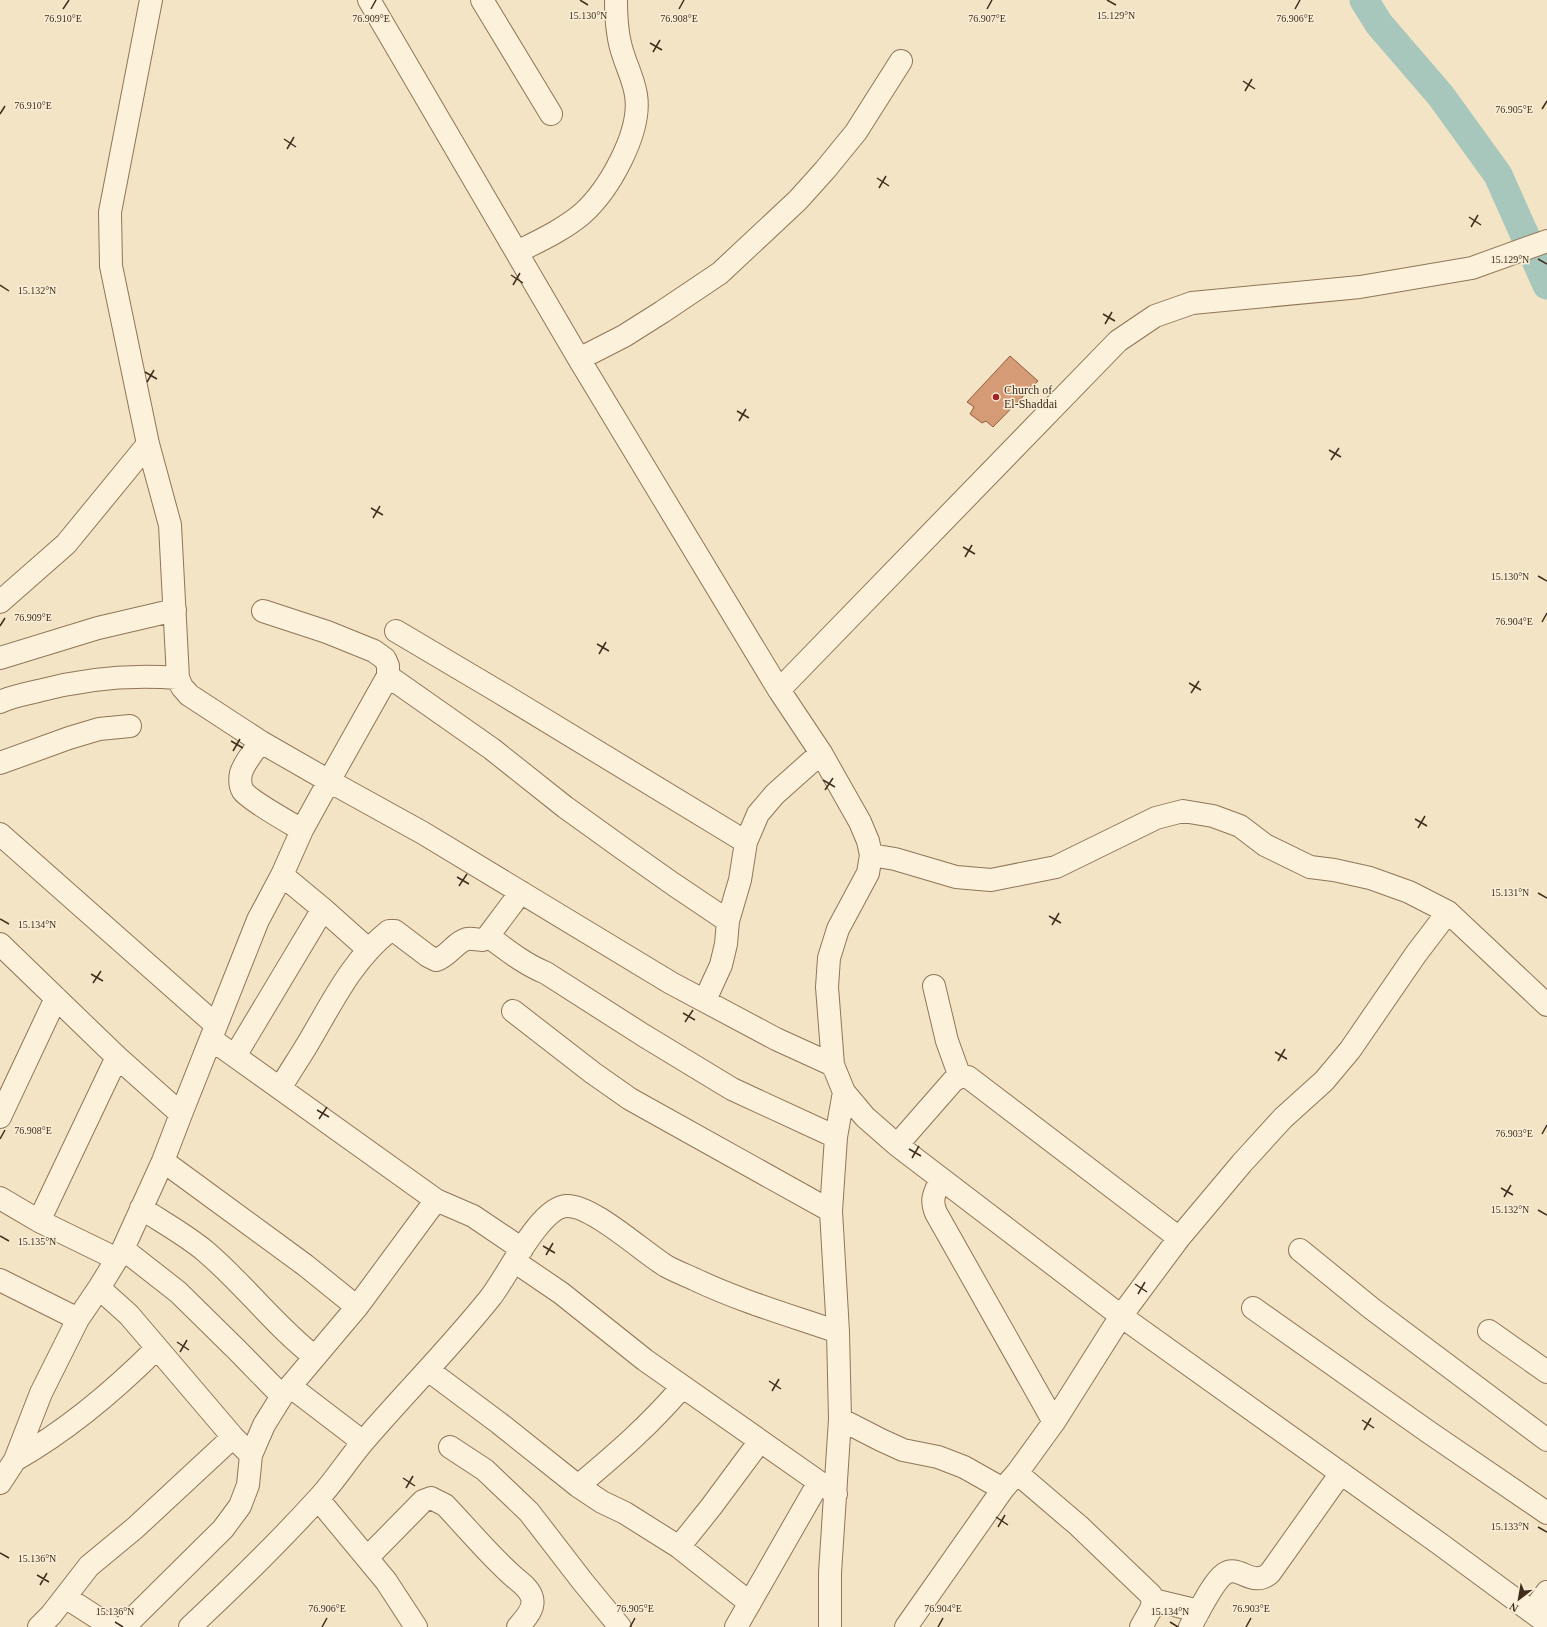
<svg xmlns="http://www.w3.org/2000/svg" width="1547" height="1627" viewBox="0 0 1547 1627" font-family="Georgia,serif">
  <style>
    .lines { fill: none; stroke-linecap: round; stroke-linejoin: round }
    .river { stroke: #a7c6bc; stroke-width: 29 }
    .building { fill: #d59b77; stroke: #925c3b }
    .minor-casing { stroke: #907558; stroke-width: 24 }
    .minor { stroke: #fcf1da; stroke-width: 22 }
    .ticks { fill: none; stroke: #3f2d1e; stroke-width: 1.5 }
    .poi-dot { fill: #a62226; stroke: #f9eed5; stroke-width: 1.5 }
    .labels { text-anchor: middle; stroke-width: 3; stroke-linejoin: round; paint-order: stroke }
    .poi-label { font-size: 12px; fill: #3f2d1e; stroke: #f9eed5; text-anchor: start }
    .ticks-label { font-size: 10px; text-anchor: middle; fill: #3f2d1e; stroke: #f9eed5; stroke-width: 3; stroke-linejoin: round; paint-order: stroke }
  </style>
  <rect width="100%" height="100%" fill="#f3e4c5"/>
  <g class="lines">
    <!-- river -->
    <path class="river" d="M1364 0 1379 24 1441 96 1498 175 1547 285"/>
  </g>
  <!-- building -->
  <path class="building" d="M1010 356 1038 381 993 427 986 421 982 423 970 414 974 407 967 402Z"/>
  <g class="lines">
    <!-- minor casing -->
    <g class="minor-casing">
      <path id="minor" d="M151 0 110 212 111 266 148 444 170 525 178 678 182 687 189 695 261 742 329 781 388 676V666L385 659 374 651 327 632 263 611
        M369 0 579 359 779 690 821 753 860 822 868 841 871 855 868 873 838 929 829 958 827 987 833 1065 844 1092 865 1117 897 1145 1121 1316 1440 1544 1547 1623
        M482 0 551 114
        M517 252C539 241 563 230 582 214 609 190 642 132 636 95 634 81 627 67 623 54 617 37 616 18 616 0
        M579 359 624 336 662 312 720 273 798 200 825 170 856 132 901 61
        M0 602 66 544 148 444
        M396 631 499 692 746 842
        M0 658 98 628 175 610
        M388 676 492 749 565 807 622 848 673 884 728 921
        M779 690 1118 341 1155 316 1192 303 1360 287 1472 268 1547 241
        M0 702C12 696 25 694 38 691 86 678 129 674 178 678
        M261 742C254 751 245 761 241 773 240 778 240 786 243 791 249 800 290 823 302 830
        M0 763 69 738 99 729 130 726
        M0 834 216 1025
        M871 855 895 859 956 877 991 880 1056 867 1156 818 1183 811 1213 816 1240 826 1265 845 1310 867 1334 870 1370 878 1409 892 1448 912 1547 1005
        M282 875 323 909
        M488 936C507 950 524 964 546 973L643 1035 732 1089 836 1137
        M0 944 117 1057 181 1114
        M934 986 947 1041 960 1077
        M705 1000 721 965 726 944 728 921 740 880 746 842 758 814 775 794 821 753
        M513 1011 593 1073 630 1099 831 1211
        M211 1039 436 1200 473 1216 522 1249
        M235 1056 323 909 369 950
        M281 1087C289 1073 298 1060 307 1045 331 1005 351 961 389 931H395L428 956 436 960C448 957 455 942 467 939 472 938 478 940 483 940L488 936 521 892
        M0 1117 56 998
        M897 1145 953 1081 960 1077H968L1179 1238
        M941 1179C935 1193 930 1198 936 1213L1054 1422
        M0 1198 39 1221 117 1259
        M141 1208C162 1222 186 1235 205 1251 244 1284 275 1326 315 1357
        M39 1221 117 1057
        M123 1249 178 1292 238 1351 282 1396
        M1300 1250 1371 1308 1547 1440
        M514 1261 561 1293 645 1360 836 1494
        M0 1280 78 1319
        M99 1288 129 1315 233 1437
        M357 1307 436 1200
        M1253 1308 1430 1433 1547 1513
        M1489 1331 1547 1372
        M428 1370 499 1423 578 1486 602 1502 625 1513 679 1547 750 1603
        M291 1387 363 1442
        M840 1419 881 1440 903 1450 938 1457 964 1467 1003 1489
        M450 1447 485 1470 529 1512 583 1582 620 1627
        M15 1460C68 1430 114 1391 157 1348
        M1017 1473 1079 1526 1151 1595 1153 1600 1151 1609 1141 1627
        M0 1483 15 1460 41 1393 78 1319 99 1288 123 1249 163 1161 181 1114 258 920 282 875 302 830 329 781 423 833 671 983 776 1039 833 1065
        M578 1486C616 1454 650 1425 682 1387
        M318 1499 386 1581 416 1627
        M679 1547 711 1507 760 1441
        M367 1558 423 1501 431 1498 445 1505C468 1529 489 1555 514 1577 520 1582 530 1589 532 1598 535 1609 525 1619 518 1627
        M65 1597 112 1627
        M1153 1600 1199 1611
        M1532 1612 1547 1592
        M39 1627 51 1615 89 1566 135 1528 233 1437 251 1455
        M124 1627 223 1529 240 1506 248 1485 251 1455 264 1425 282 1396 357 1307 305 1265 163 1161
        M190 1627C234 1586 277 1544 317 1500 334 1482 347 1461 363 1442 405 1393 450 1348 490 1298 507 1277 539 1208 566 1206 591 1204 643 1252 666 1266 675 1271 685 1275 694 1279 740 1301 789 1315 838 1332
        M736 1627 819 1482
        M830 1627V1573L840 1419 838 1332 831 1211 836 1137 844 1092
        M906 1627 1003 1489 1017 1473 1054 1422 1121 1316 1179 1238 1242 1163 1283 1118 1324 1081 1350 1050 1416 954 1448 912
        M1190 1627C1198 1614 1212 1583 1224 1574 1239 1563 1252 1589 1270 1573L1341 1473"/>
    </g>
    <!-- minor -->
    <use href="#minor" class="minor"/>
  </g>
  <!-- ticks -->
  <path class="ticks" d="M580 0 588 5M1107 0 1116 5M63 9 69 0M371 9 376 0M679 9 684 0M987 9 992 0M1295 9 1300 0M650 43 662 50M653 52 660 40M1243 81 1255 89M1245 91 1252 79M1542 109 1547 101M0 114 5 106M284 139 296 147M287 149 294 137M877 178 889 186M879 188 886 176M1469 217 1481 225M1471 227 1478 215M1538 259 1547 264M511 275 523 283M0 285 9 291M513 285 520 273M1103 314 1115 321M1105 324 1112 312M145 372 157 379M147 382 154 370M737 411 749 418M739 421 746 409M1329 450 1341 457M1331 460 1339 448M371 508 383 515M373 518 380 506M963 547 975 554M965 557 972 545M1538 576 1547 581M1542 622 1547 613M0 626 5 618M597 644 609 651M599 654 606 642M1189 683 1201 690M1191 693 1199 681M231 741 243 748M233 751 240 739M823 780 835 787M825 790 833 778M1415 819 1427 826M1418 828 1425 816M457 877 469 884M459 886 467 874M1538 893 1547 898M1049 916 1061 923M0 919 9 924M1052 925 1059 913M91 974 103 981M93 983 101 971M683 1013 695 1020M685 1022 693 1010M1275 1052 1287 1059M1278 1061 1285 1049M317 1110 329 1117M319 1119 327 1107M1542 1134 1547 1125M0 1139 5 1130M909 1149 921 1156M912 1158 919 1146M1501 1188 1513 1195M1504 1197 1511 1185M1538 1210 1547 1215M0 1236 9 1241M543 1246 555 1253M546 1255 553 1243M1135 1284 1147 1292M1138 1294 1145 1282M177 1342 189 1350M180 1352 187 1340M769 1381 781 1389M772 1391 779 1379M1362 1420 1374 1428M1364 1430 1371 1418M403 1478 415 1486M406 1488 413 1476M996 1517 1008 1525M998 1527 1005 1515M1538 1527 1547 1532M0 1553 9 1558M37 1575 49 1582M40 1585 47 1573M115 1622 123 1627M1170 1622 1178 1627M322 1627 327 1618M630 1627 635 1618M938 1627 943 1618M1246 1627 1251 1618"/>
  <!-- markers -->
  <circle class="poi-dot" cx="996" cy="397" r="4"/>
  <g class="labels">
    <!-- poi labels -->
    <g class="poi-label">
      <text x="1004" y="394">Church of<tspan x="1004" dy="14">El-Shaddai</tspan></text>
    </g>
  </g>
  <g class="ticks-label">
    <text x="1116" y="19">15.129°N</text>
    <text x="588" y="19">15.130°N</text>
    <text x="679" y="22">76.908°E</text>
    <text x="987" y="22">76.907°E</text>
    <text x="63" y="22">76.910°E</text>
    <text x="371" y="22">76.909°E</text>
    <text x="1295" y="22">76.906°E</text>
    <text x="33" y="109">76.910°E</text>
    <text x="1514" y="113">76.905°E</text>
    <text x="1510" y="263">15.129°N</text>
    <text x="37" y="294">15.132°N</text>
    <text x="1510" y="580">15.130°N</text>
    <text x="33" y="621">76.909°E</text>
    <text x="1514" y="625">76.904°E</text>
    <text x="1510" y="896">15.131°N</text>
    <text x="37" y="928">15.134°N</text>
    <text x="33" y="1134">76.908°E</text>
    <text x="1514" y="1137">76.903°E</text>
    <text x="1510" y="1213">15.132°N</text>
    <text x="37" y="1245">15.135°N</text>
    <text x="1510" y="1530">15.133°N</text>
    <text x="37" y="1562">15.136°N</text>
    <text x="327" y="1612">76.906°E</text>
    <text x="635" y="1612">76.905°E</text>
    <text x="943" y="1612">76.904°E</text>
    <text x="1251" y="1612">76.903°E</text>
    <text x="115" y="1615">15.136°N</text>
    <text x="1170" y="1615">15.134°N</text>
  </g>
  <!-- north arrow -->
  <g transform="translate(1519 1599) rotate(211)" stroke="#f9eed5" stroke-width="3" paint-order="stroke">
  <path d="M0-3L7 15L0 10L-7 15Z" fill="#3f2d1e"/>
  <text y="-6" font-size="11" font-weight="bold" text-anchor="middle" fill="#3f2d1e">N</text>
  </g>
</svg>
